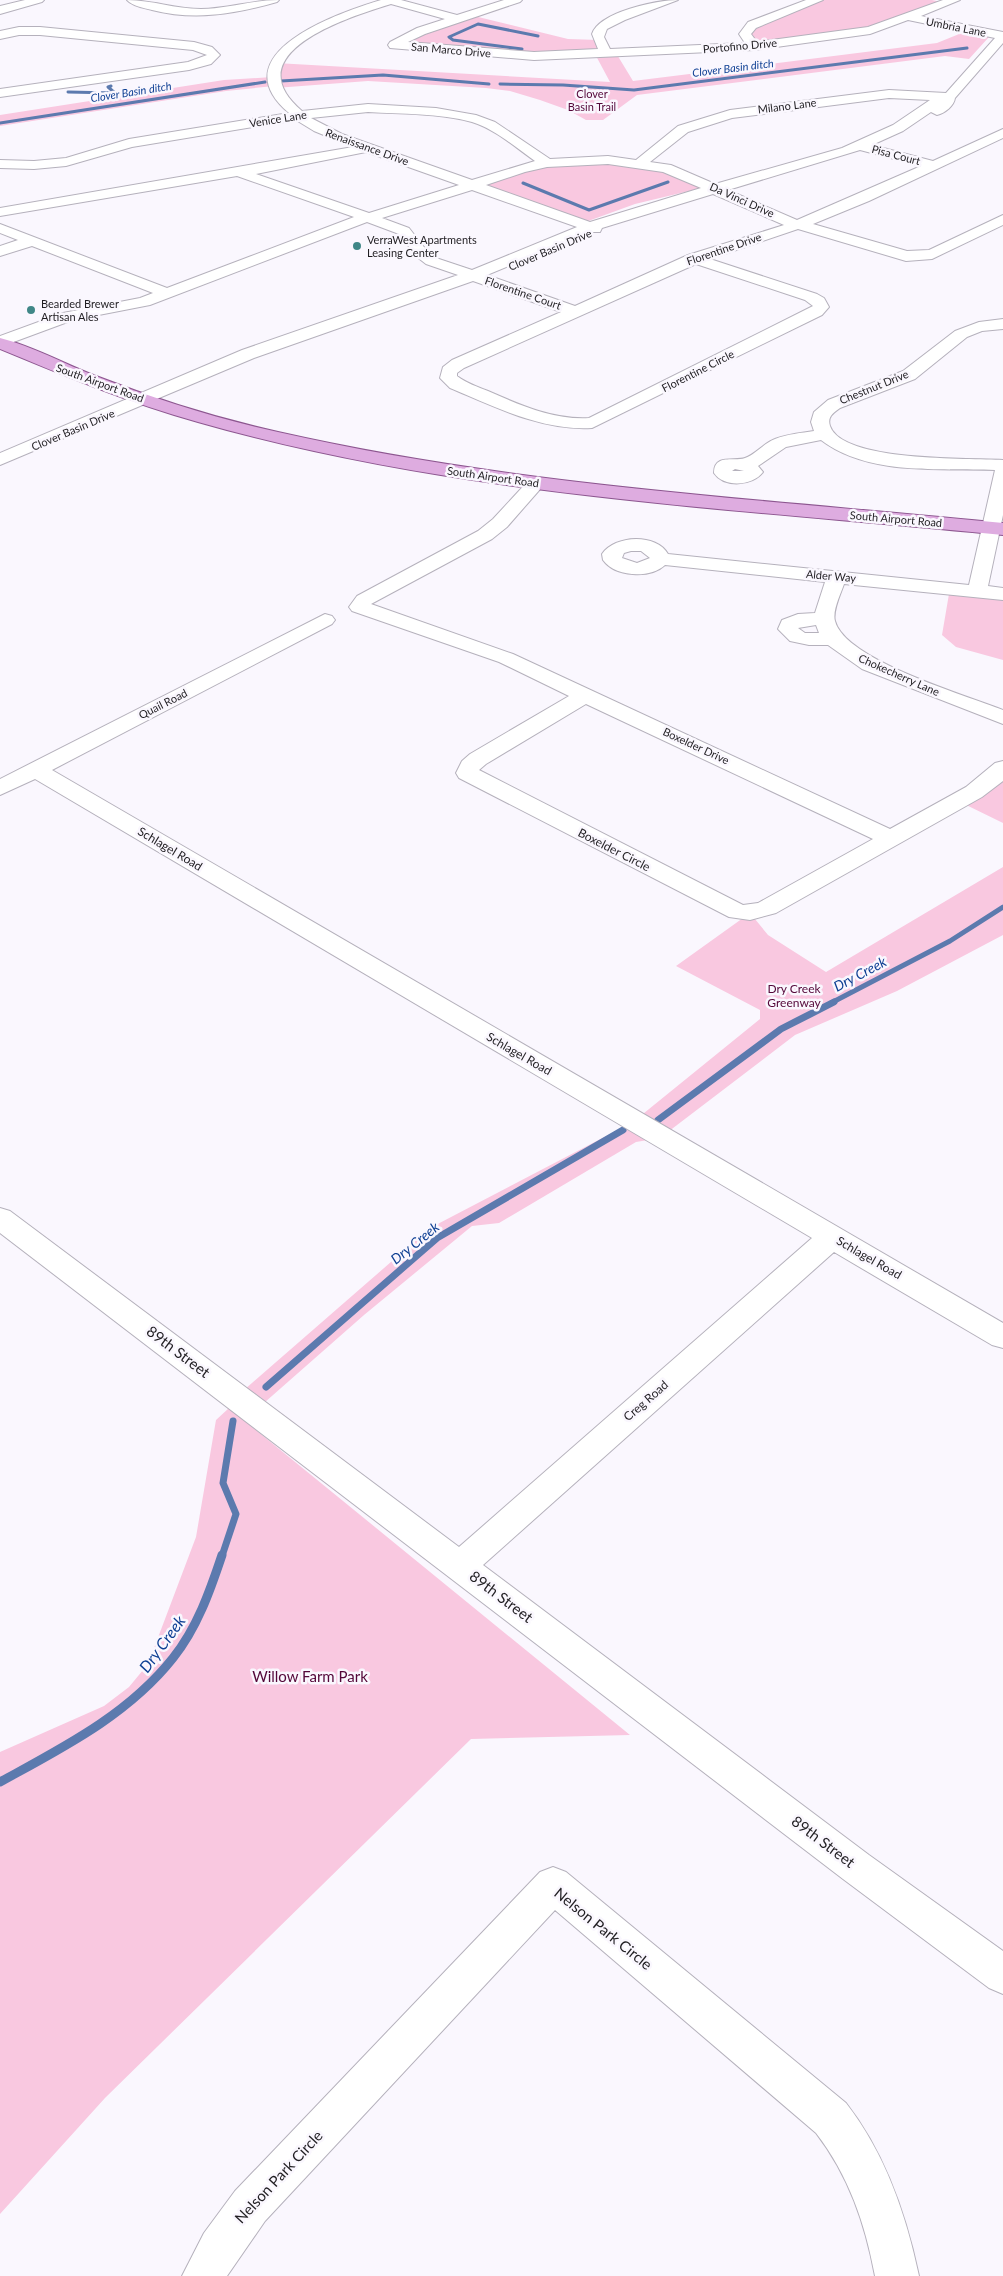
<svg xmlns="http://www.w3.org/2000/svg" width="1003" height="2276" viewBox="0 0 1003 2276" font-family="Lato,sans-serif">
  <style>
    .green { fill: #f9c8e0 }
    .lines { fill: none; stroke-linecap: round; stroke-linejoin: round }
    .stream-far3 { stroke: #5c7aae; stroke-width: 3 }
    .stream-far2 { stroke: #5c7aae; stroke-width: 5 }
    .stream-far1 { stroke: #5c7aae; stroke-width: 7 }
    .stream { stroke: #5c7aae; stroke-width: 9 }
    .minor-casing { stroke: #b5b1bc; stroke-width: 2 }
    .major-casing { stroke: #8d5790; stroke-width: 2 }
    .minor { fill: #fff; fill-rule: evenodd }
    .major { fill: #deace0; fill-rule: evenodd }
    .poi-dot { fill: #3f8787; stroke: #faf7fe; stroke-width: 2 }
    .labels { text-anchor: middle; stroke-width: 5; stroke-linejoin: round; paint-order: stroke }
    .far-street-label { font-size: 11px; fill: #201e22; stroke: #faf7fe }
    .far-water-label { font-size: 11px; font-style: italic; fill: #0e3f93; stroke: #faf7fe }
    .far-park-label { font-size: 11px; fill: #540739; stroke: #faf7fe }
    .far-poi-label { font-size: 11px; fill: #201e22; stroke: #faf7fe; text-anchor: start }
    .street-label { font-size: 12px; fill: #201e22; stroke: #faf7fe }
    .park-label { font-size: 12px; fill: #540739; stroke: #faf7fe }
    .water-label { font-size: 14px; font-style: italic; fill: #0e3f93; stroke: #faf7fe }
    .near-street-label { font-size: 15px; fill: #201e22; stroke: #faf7fe }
    .near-park-label { font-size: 15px; fill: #540739; stroke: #faf7fe }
    .near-water-label { font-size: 16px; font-style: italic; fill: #0e3f93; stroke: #faf7fe }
  </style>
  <rect width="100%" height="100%" fill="#faf7fe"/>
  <!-- green -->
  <path class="green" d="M817 0H932L946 3 885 26 754 46 745 32Z
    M470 15 568 39 599 40 603 48 616 53 633 81 937 43 969 30 989 37 969 59 945 56 637 95 603 120H586L568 110 540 100 510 91 486 88 368 81 275 88 274 86 226 91 0 126V115L224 80 272 77 276 63 610 82 595 54 545 56 394 45Z
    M640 163 710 186 635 204 580 224 473 186 534 165Z
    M950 588 1003 594V660L956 647 942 635Z
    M1003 780V823L958 801Z
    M1003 867V935L897 991 795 1035 660 1138 636 1142 499 1223 472 1226 364 1315 256 1410 237 1396 430 1228 633 1122 760 1019V1010L676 966 750 913 768 935 826 972Z
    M229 1408 630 1735 471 1739 105 2098 0 2214V1752L104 1706 129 1687 148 1664 196 1537 216 1420Z"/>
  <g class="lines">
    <!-- stream-far3 -->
    <path class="stream-far3" d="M522 49 453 40 449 37 478 24 538 36
      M281 81 383 75 489 84
      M500 84 563 85 634 90 967 48
      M111 86 108 87 115 93
      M68 92 115 93
      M0 123 265 82
      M523 183 589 210 668 182"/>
    <!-- stream-far2 -->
    <path class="stream-far2" d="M831 1003 950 941 1003 907"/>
    <!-- stream-far1 -->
    <path class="stream-far1" d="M658 1120 781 1029 834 1002
      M266 1387 437 1238 623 1130
      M222 1556 236 1514 223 1483 233 1421"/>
    <!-- stream -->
    <path class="stream" d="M0 1782C62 1748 128 1715 173 1658 197 1628 210 1591 222 1555"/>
    <!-- minor casing -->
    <g class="minor-casing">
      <path id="minor" d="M25 0H44L42 2 0 14V6Z
        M127 0C152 0 175 9 201 9 227 9 252 0 279 0L277 2C235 14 195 21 152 10 144 8 132 6 127 0Z
        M381 0H401L457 15 504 0H522L520 2 425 34 408 42 534 52 598 49 592 34C599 12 657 0 678 0L625 20 607 29 604 37 610 49 745 43 739 34 748 22 806 0H823L756 28 751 34 757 42 868 27 943 0H960L921 16 1003 32V43L955 98C954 106 945 113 937 115L931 112 903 131 872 145 933 161 1003 129V138L869 201 813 224 907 251 929 250 1003 215V225L932 259 906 261 798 229 710 259 817 294 824 298 829 307 822 315 592 428C542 431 495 407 450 388L440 378 443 367 452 360 561 312 473 281 254 358 0 465V453L242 350 458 275 426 264 417 257 399 234 367 222 150 305 73 320 0 347V336L63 313 140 298 153 293 32 246 0 256V246L18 240 0 233V224L167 288 354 217 237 176 0 216V208L353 147 314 131 296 120 132 147 66 166 34 169 0 168V160L34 161 66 158 129 139 289 113C219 54 338 13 381 0ZM391 4 445 19 417 28 390 42 388 45 390 48 534 60 754 50 870 34 908 20 995 38 946 93 889 90 730 110 678 126 636 160 608 156 550 159 495 122 476 115 436 108 368 104 302 111C233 53 349 17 391 4ZM889 98 930 100 893 125 842 148 715 184 671 165 650 162 688 132 732 118ZM368 112C402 114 439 113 472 122 495 129 516 148 535 161L472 180 342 134 311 118ZM860 150 921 166 797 220 728 190ZM366 152 459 185 369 213 256 174ZM608 164 663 172 701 188 590 222 486 185 525 172 547 167ZM472 190 577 227 472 270 436 258 427 251 409 228 382 218ZM713 194 784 225 688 255 575 306 487 275 591 232H600L602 228ZM696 264 805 300 813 306 589 418C553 420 520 405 488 391 478 387 466 383 457 376V373L464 368Z
        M19 27H40L194 42 212 47 220 55 211 64 189 70 0 97V89L188 62 207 55 193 50 40 35H19L0 39V31Z
        M1003 319V329L982 331 967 337 915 379 840 408C833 413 827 417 830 426 842 462 969 458 1003 460V515L988 586 1003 588V600L844 584C841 593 832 611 835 621 845 660 965 695 1003 710V724L862 669 828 645H809L790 641 778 629 782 620 798 614 815 613 825 582 665 565C650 579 615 577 603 560L602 554C615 535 656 533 668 554L969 585 995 470C939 468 868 476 821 440L786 447 758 466 763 472C753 486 724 488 714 473 714 453 735 462 745 458 756 454 764 443 775 439 787 434 801 433 814 431L811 422 814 412 828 400 903 371 955 331 979 322ZM735 469 744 471H732ZM631 551H641L650 558 637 563 622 558 624 553ZM816 625 819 633H805L798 628Z
        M536 477 542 479 545 483 542 487 507 527 492 539 371 604 513 654 890 829 966 787 995 763 1003 761V781L982 797 776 913 750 920 729 917 459 778 456 773 462 761 470 754 569 696 499 662 352 611 349 607 357 596 478 531 493 519 530 479ZM586 704 873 839 758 903 743 905 479 770 486 764Z
        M325 614 332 616 335 620 332 624 52 770 1003 1323V1348L992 1345 834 1252 483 1565 869 1855 1003 1951V1994L989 1988 843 1879 0 1233V1208L10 1211 459 1547 812 1238 35 779 0 795V779Z
        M553 1867 566 1872 846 2103C885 2153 906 2214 919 2276H875C865 2223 849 2176 816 2133L555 1910 265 2221 227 2276H182L204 2233 235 2191 540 1872Z"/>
    </g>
    <!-- major casing -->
    <g class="major-casing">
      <path id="major" d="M0 338C33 346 64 364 96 376 155 399 215 418 278 432 516 486 761 499 1003 523V535C734 508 459 497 198 422 130 403 65 376 0 349Z"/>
    </g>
    <!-- minor -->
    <use href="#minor" class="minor"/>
    <!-- major -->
    <use href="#major" class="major"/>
  </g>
  <!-- markers -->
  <g class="poi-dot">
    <circle cx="357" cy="246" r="5"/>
    <circle cx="31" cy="310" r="5"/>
  </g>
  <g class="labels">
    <!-- far-street labels -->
    <g class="far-street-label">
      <text transform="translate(956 27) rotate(11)" y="4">Umbria Lane</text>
      <text transform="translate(740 46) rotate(-5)" y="4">Portofino Drive</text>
      <text transform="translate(451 50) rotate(5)" y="4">San Marco Drive</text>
      <text transform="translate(787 106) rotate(-7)" y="4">Milano Lane</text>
      <text transform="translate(278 119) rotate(-9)" y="4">Venice Lane</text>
      <text transform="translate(367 147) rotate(20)" y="4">Renaissance Drive</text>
      <text transform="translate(896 155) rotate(15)" y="4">Pisa Court</text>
      <text transform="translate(742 200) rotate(24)" y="4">Da Vinci Drive</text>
      <text transform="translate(724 249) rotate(-19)" y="4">Florentine Drive</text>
      <text transform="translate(550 250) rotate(-23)" y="4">Clover Basin Drive</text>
      <text transform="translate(523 293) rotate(19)" y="4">Florentine Court</text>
      <text transform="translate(698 371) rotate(-27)" y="4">Florentine Circle</text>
      <text transform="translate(100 383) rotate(20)" y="4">South Airport Road</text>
      <text transform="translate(874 387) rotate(-22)" y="4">Chestnut Drive</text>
      <text transform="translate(73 430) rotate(-23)" y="4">Clover Basin Drive</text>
      <text transform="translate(493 477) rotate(8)" y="4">South Airport Road</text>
      <text transform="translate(896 519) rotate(5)" y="4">South Airport Road</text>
      <text transform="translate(831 576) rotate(5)" y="4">Alder Way</text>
      <text transform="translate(899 675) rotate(24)" y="4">Chokecherry Lane</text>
      <text transform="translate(163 704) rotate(-27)" y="4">Quail Road</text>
      <text transform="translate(696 746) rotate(25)" y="4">Boxelder Drive</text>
    </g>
    <!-- far-water labels -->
    <g class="far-water-label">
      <text transform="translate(733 68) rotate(-7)" y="4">Clover Basin ditch</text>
      <text transform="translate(131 92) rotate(-9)" y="4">Clover Basin ditch</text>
    </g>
    <!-- far-park labels -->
    <g class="far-park-label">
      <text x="592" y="98">Clover<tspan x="592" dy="13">Basin Trail</tspan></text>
    </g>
    <!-- far-poi labels -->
    <g class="far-poi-label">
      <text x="367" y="244">VerraWest Apartments<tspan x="367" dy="13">Leasing Center</tspan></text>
      <text x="41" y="308">Bearded Brewer<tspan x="41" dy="13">Artisan Ales</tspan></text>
    </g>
    <!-- street labels -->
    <g class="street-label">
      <text transform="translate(170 849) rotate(31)" y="4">Schlagel Road</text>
      <text transform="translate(614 850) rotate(27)" y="4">Boxelder Circle</text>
      <text transform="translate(519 1054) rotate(30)" y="4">Schlagel Road</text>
      <text transform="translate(869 1258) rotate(30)" y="4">Schlagel Road</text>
      <text transform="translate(646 1401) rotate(-41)" y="4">Creg Road</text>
    </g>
    <!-- park labels -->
    <g class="park-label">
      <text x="794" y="993">Dry Creek<tspan x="794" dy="14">Greenway</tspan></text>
    </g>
    <!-- water labels -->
    <g class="water-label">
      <text transform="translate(860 974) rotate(-28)" y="5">Dry Creek</text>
      <text transform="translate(415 1243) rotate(-39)" y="5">Dry Creek</text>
    </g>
    <!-- near-street labels -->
    <g class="near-street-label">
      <text transform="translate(178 1352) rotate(37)" y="5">89th Street</text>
      <text transform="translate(501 1597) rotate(37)" y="5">89th Street</text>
      <text transform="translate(823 1842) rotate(37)" y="5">89th Street</text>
      <text transform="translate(603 1929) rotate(39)" y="5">Nelson Park Circle</text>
      <text transform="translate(279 2177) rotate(-47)" y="5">Nelson Park Circle</text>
    </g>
    <!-- near-park labels -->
    <g class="near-park-label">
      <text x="310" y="1682">Willow Farm Park</text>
    </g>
    <!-- near-water labels -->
    <g class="near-water-label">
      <text transform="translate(162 1644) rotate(-54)" y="6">Dry Creek</text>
    </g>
  </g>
</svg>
